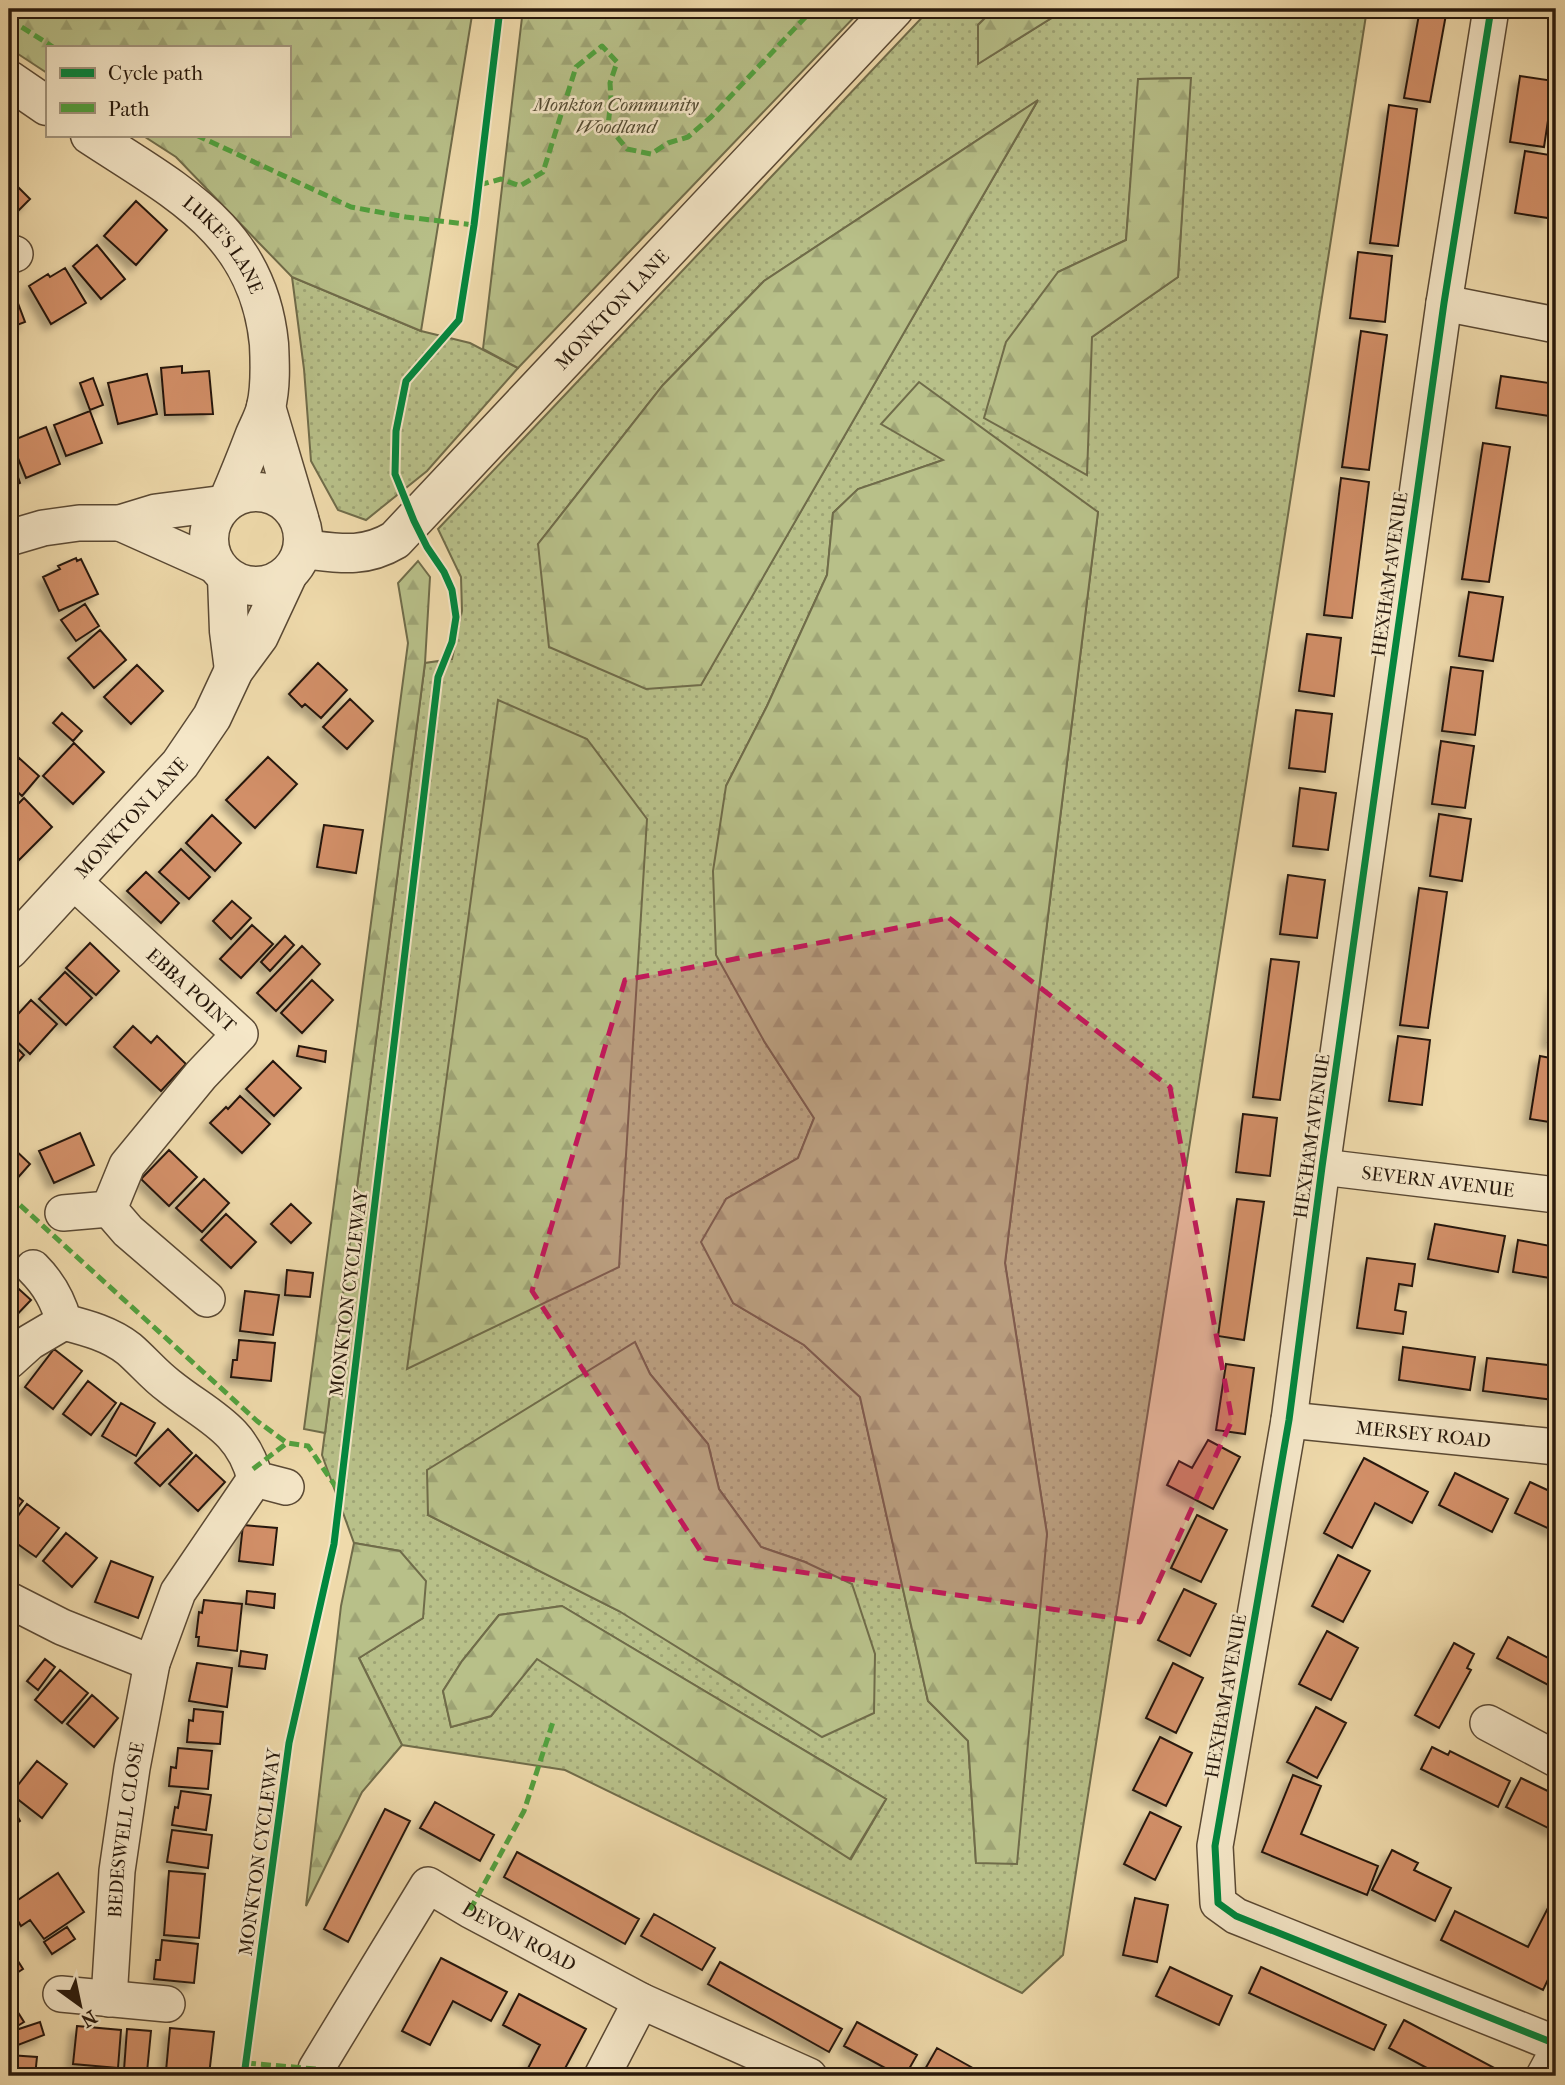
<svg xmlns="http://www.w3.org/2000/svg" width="1565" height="2085" viewBox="0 0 1565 2085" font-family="'IM FELL French Canon',serif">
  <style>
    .grass { fill: url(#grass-dots); stroke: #706c4a; stroke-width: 2; fill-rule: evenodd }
    .forest { fill: url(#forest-firs); stroke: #706c4a; stroke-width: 2 }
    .building { fill: #d28f68; stroke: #28190c; stroke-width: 2; filter: url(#shadow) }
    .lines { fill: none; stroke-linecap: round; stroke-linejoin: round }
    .minor-casing { stroke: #5a4934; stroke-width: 38 }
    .tertiary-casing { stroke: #5a4934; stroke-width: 41 }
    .minor { stroke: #f5e7c8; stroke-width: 35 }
    .tertiary { stroke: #f5e7c8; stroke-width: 38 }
    .quiet { stroke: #51a13e; stroke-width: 5; stroke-dasharray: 10 5; stroke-linecap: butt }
    .cycleway-casing { stroke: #f5e7c8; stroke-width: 11 }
    .cycleway { stroke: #00873e; stroke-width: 7 }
    .marked { fill: #c2185b; fill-opacity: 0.2; stroke: #c2185b; stroke-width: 5; stroke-dasharray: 14 9; stroke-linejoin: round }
    .labels { text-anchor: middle; stroke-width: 5; stroke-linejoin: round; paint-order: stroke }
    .park-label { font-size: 19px; font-style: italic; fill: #534b32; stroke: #f5e7c8 }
    .street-label { font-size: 19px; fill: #28190c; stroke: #f5e7c8 }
  </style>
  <defs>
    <pattern id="grass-dots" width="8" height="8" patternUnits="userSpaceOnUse" patternTransform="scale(1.75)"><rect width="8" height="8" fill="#b8c089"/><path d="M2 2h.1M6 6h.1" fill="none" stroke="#9ea475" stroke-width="1.8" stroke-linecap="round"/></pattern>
    <pattern id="forest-firs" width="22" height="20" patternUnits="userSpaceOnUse" patternTransform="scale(1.75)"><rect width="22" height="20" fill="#b8c089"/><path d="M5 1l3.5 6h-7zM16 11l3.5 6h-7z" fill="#9ea475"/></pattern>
    <filter id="shadow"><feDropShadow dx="-6" dy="6" stdDeviation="3.5" flood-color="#0004"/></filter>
  </defs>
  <rect width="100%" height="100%" fill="#efdaab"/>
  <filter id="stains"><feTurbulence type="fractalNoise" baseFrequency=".00286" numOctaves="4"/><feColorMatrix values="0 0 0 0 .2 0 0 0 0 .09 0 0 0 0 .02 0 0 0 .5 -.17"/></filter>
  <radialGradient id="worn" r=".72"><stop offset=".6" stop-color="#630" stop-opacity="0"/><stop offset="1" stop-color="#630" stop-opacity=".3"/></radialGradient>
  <!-- grass -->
  <path class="grass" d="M930 9H994L978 25 979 63 1066 9H1367L1063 1955 1022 1993 565 1770 402 1745 359 1658 423 1618 400 1551 354 1543 322 1455 425 663 452 659 462 611 461 577 438 529ZM1190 78 1178 277 1092 337 1058 272 1126 240 1139 79ZM1037 101V102L701 684 538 544 663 385 764 281ZM943 460 1098 512 1005 1263 1047 1534 976 1863 968 1740 928 1701 860 1397 804 1345 733 1303 726 1199 798 1158 814 1118 764 1041 726 786 767 706 827 575 833 513 858 489ZM635 1343 650 1374 708 1444 719 1489 761 1547 805 1562 619 1611 428 1515ZM562 1606 886 1799 851 1859 537 1658 491 1716 451 1727 443 1691 462 1661 499 1615Z
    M292 277 421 331 470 343 518 368 427 471 366 520 338 510 311 461 304 369Z"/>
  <!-- forest -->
  <path class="forest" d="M9 9H473L421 331 292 277 176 157 142 135H289V47H47V73L9 48Z
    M523 9H862L518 368 483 349Z
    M994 9H1066L978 64V25Z
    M1191 78 1178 277 1092 337 1087 475 984 418 1006 342 1058 272 1126 240 1138 79Z
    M1038 100 701 685 646 689 549 647 538 544 663 385 764 281Z
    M919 382 1098 512 1005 1263 1047 1534 1017 1864 976 1863 968 1741 928 1701 860 1397 804 1345 733 1303 701 1242 726 1199 798 1158 814 1118 764 1041 716 955 713 871 726 786 767 706 827 575 833 513 858 489 943 460 881 424Z
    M418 561 430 577 425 663 325 1433 304 1429 408 643 398 583Z
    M498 700 587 739 647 819 619 1267 407 1369Z
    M635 1342 650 1374 708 1444 719 1489 761 1547 805 1562 852 1584 875 1654 874 1713 822 1737 619 1611 428 1515 427 1470Z
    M354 1543 400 1551 426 1581 423 1618 359 1658 402 1745 362 1792 306 1906 341 1606Z
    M562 1606 886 1799 850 1859 537 1659 491 1716 451 1727 443 1691 462 1661 499 1615Z"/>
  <!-- building -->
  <path class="building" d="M1420 9H1447L1430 102 1404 98Z
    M1520 76 1554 81 1544 147 1510 142Z
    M1389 105 1417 109 1398 246 1370 243Z
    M1525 151 1556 156V168L1548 218 1515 213Z
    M9 178 30 199 9 220Z
    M136 201 167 230 136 265 104 236Z
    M97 245 125 279 101 299 73 266Z
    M1358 252 1392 256 1385 322 1350 318Z
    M65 268 86 303 51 324 29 286 48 274 50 277Z
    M9 282H10L25 322 9 328Z
    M1361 331 1387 335 1369 470 1342 467Z
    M182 366V373L209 371 213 414 165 415 161 368Z
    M147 374 157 414 118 424 108 383Z
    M1501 376 1556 384V417L1496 408Z
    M93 378 103 405 90 410 80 383Z
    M90 411 102 443 66 456 54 425Z
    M46 427 60 464 26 478 11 441Z
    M1483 443 1510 447 1489 582 1462 579Z
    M9 452 20 483 9 487Z
    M1341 478 1369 482 1352 618 1324 615Z
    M76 558 77 561 81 559 98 594 59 611 43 577 60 569 58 566Z
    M1469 592 1503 597 1493 661 1459 656Z
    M85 604 99 626 76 641 61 620Z
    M100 630 126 660 94 688 68 658Z
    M1307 634 1341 638 1334 696 1299 691Z
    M318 663 347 690 321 718 305 704 302 707 289 694Z
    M137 665 163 691 131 724 104 697Z
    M1451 667 1483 671 1475 735 1442 731Z
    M350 699 373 721 347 749 323 727Z
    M1296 710 1332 714 1325 772 1289 768Z
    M62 713 82 731 73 741 53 723Z
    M1441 741 1474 746 1465 808 1432 804Z
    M74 743 104 772 73 804 43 776Z
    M268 757 297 784 255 828 226 800Z
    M19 758 39 776 22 796 9 784V769Z
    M1300 788 1336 793 1328 850 1293 846Z
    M24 798 52 827 19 860 9 850V813Z
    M1439 814 1471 819 1462 881 1430 876Z
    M212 815 241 843 215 871 186 843Z
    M324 825 363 830 356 873 317 867Z
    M181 849 210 877 189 899 159 872Z
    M146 872 179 903 161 923 127 891Z
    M1288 875 1325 880 1317 938 1280 934Z
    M1419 888 1447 892 1428 1028 1400 1025Z
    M232 901 251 918 231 939 213 921Z
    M252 925 273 944 241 978 220 959Z
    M285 936 294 945 270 971 261 962Z
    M90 943 119 971 96 995 66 968Z
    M302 946 320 964 276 1011 257 993Z
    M1271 959 1299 962 1280 1100 1253 1097Z
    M65 972 92 998 66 1025 39 999Z
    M312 980 333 1000 302 1033 281 1013Z
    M1556 986V1044L1548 1042Z
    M31 1000 57 1024 30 1054 9 1034V1024Z
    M133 1026 151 1043 157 1036 186 1064 161 1091 114 1047Z
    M1398 1036 1430 1040 1422 1105 1389 1101Z
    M9 1040 24 1055 9 1072Z
    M299 1046 326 1051 325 1062 297 1056Z
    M1540 1056 1556 1059V1123L1530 1119Z
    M273 1061 301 1088 274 1116 246 1089Z
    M240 1096 270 1124 242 1153 210 1123 226 1107 228 1109Z
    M1243 1114 1277 1118 1270 1176 1236 1172Z
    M80 1133 94 1165 54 1183 39 1151Z
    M11 1146 30 1164 14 1182 9 1177V1148Z
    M169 1150 197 1177 169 1206 141 1179Z
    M204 1179 229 1203 202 1232 176 1208Z
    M1237 1199 1264 1202 1244 1340 1218 1336Z
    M291 1204 311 1223 291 1243 271 1224Z
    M226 1214 256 1242 231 1268 201 1240Z
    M1435 1224 1505 1236 1498 1272 1428 1259Z
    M1518 1240 1556 1247V1279L1513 1272Z
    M1367 1258 1415 1264 1412 1286 1399 1284 1395 1310 1406 1312 1403 1334 1357 1328Z
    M287 1270 313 1273 310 1297 285 1295Z
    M10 1281 31 1300 9 1323V1282Z
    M245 1291 279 1295 273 1335 240 1331Z
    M239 1340 275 1343 271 1381 231 1377 233 1360H237Z
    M1403 1347 1475 1357 1470 1390 1399 1380Z
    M54 1349 82 1371 53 1409 25 1387Z
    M1487 1358 1556 1366 1554 1400 1483 1391Z
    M1226 1364 1254 1368 1245 1434 1216 1430Z
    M88 1381 116 1403 91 1435 63 1414Z
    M121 1403 155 1423 136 1456 102 1436Z
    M168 1429 192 1453 160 1486 135 1463Z
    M1208 1440 1240 1457 1213 1509 1167 1485 1179 1461 1192 1468Z
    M196 1455 225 1482 198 1511 169 1484Z
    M1364 1458 1428 1492 1412 1523 1375 1503 1352 1548 1324 1533Z
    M1455 1473 1508 1499 1492 1532 1439 1505Z
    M1530 1482 1556 1494V1532L1515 1513Z
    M9 1490 23 1501 9 1519Z
    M27 1504 59 1528 36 1557 9 1538V1528Z
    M1197 1515 1227 1530 1201 1582 1171 1568Z
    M243 1525 277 1528 273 1565 239 1561Z
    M66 1533 97 1558 72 1587 43 1561Z
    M1338 1555 1370 1571 1343 1622 1312 1606Z
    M111 1561 153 1577 138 1618 95 1602Z
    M1184 1589 1216 1604 1190 1656 1158 1640Z
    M247 1591 275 1594 274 1608 246 1604Z
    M204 1600 242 1604 237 1651 198 1646 199 1637H196L199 1612 202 1613Z
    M1327 1631 1358 1648 1331 1700 1299 1684Z
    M1508 1637 1556 1662V1689L1497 1658Z
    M1454 1643 1474 1654 1467 1668 1471 1670 1439 1728 1415 1715Z
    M241 1651 267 1655 265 1669 239 1666Z
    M45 1659 55 1667 38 1690 27 1681Z
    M197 1663 232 1668 227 1707 189 1701Z
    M1173 1663 1203 1678 1176 1733 1146 1718Z
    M60 1670 88 1693 62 1723 35 1700Z
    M92 1695 118 1718 94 1747 67 1724Z
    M1316 1707 1346 1723 1317 1778 1287 1762Z
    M194 1709 223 1712 220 1744 187 1742 189 1720 193 1721Z
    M1160 1737 1192 1753 1166 1806 1133 1790Z
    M1432 1747 1448 1755 1450 1751 1510 1781 1498 1807 1421 1769Z
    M178 1748 212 1751 208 1789 169 1786 171 1767 176 1768Z
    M37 1761 67 1784 42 1818 11 1794Z
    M1293 1775 1321 1786 1301 1834 1378 1866 1367 1895 1262 1852Z
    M1521 1778 1556 1795V1832L1506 1807Z
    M181 1791 211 1795 206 1830 172 1825 175 1807 178 1808Z
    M9 1801 20 1821 9 1828Z
    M435 1802 494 1835 480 1861 420 1828Z
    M385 1809 410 1821 348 1942 324 1929Z
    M1150 1812 1181 1827 1155 1880 1124 1864Z
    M172 1830 212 1835 208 1868 167 1862Z
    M1392 1850 1418 1863 1414 1870 1451 1888 1435 1921 1372 1890Z
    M517 1852 639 1919 625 1944 504 1877Z
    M169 1871 205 1874 199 1938 164 1935Z
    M58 1873 84 1912 44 1939 30 1920 21 1926 9 1906Z
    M1135 1898 1168 1905 1157 1962 1123 1955Z
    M1552 1900 1556 1902V1963L1543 1990 1441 1940 1455 1911 1528 1947Z
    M654 1914 715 1948 702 1970 641 1936Z
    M67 1927 75 1939 52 1954 44 1942Z
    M162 1940 198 1944 194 1983 154 1979 156 1960H160Z
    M9 1947 23 1969 9 1978Z
    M441 1958 507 1992 491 2021 453 2001 430 2045 402 2031Z
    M720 1962 842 2029 829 2052 708 1984Z
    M1170 1967 1232 1996 1219 2025 1156 1996Z
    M1261 1967 1386 2025 1374 2050 1249 1993Z
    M519 1994 586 2029 561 2076H524L540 2045 503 2025Z
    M9 1998 24 2022 9 2031Z
    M1404 2020 1504 2073 1502 2076H1442L1389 2048Z
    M40 2022 44 2035 18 2045 13 2031Z
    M857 2022 917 2055 905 2076H900L844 2046Z
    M77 2026 121 2030 118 2068 73 2064Z
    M170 2028 214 2032 209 2075 166 2071Z
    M127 2029 151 2031 147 2072 124 2070Z
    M937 2048 987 2076H934L924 2071Z
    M9 2055 37 2057 35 2076H9Z"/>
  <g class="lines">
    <!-- minor casing -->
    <g class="minor-casing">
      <g id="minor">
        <path d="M1491 9 1444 303 1322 1167 1289 1420 1215 1846 1218 1903 1236 1916 1556 2044"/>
        <path d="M9 256 15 254"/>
        <path d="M1444 303 1556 325"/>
        <path d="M120 523 216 566"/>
        <path d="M9 538 43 528 79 523H120L156 512 225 503"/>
        <path id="s1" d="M73 881 240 1034 201 1075 127 1165 109 1209 128 1231 207 1299"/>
        <path id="s2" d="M1322 1167 1556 1195"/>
        <path d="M63 1213 109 1209"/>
        <path d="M33 1268C49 1284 58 1300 64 1322"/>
        <path d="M9 1361 30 1342 64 1322C87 1328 110 1334 129 1349 143 1361 154 1375 169 1386 206 1416 243 1428 255 1479L286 1487"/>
        <path id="s3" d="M1289 1420 1556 1447"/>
        <path d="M9 1600 62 1627 152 1663"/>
        <path d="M1488 1723 1556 1759"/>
        <path d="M61 1994 167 2004"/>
        <path id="s4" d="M109 1999 117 1871 132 1768 152 1663 178 1592 255 1479"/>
        <path id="s5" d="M316 2069 428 1885 470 1910 641 2001 809 2076"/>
        <path d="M602 2076 641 2001"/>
        <path d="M1544 2076 1556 2054"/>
      </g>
    </g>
    <!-- tertiary casing -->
    <g class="tertiary-casing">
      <g id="tertiary">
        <path d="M9 80 47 106"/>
        <path id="s6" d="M90 135C175 191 258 230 269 344 270 364 271 387 266 407 264 417 258 427 254 437 246 458 237 480 228 501"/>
        <path d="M266 407 299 518"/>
        <circle cx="256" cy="539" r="47"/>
        <path id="s7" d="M303 549C338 553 363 559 395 540L894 9"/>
        <path d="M227 577 229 631 234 670"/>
        <path id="s8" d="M9 950 180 764 212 717 234 670 259 636 287 576"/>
      </g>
    </g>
    <!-- minor -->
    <use href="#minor" class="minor"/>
    <!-- tertiary -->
    <use href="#tertiary" class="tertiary"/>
    <!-- quiet -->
    <path class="quiet" d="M9 19 53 47
      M196 135 351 207 406 217 474 225
      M479 185 501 179 520 186 543 172 576 67 602 46 617 62 610 83 611 99 608 126 627 149 651 154 668 143 688 137 711 117 813 9
      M9 1195 257 1421 287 1443 308 1446 340 1493
      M253 1469 287 1443
      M470 1910 524 1811 553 1722
      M246 2063 316 2069"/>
    <!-- cycleway casing -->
    <g class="cycleway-casing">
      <path id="cycleway" d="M1491 9 1444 303 1322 1167 1289 1420 1215 1846 1218 1903 1236 1916 1556 2044
        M244 2076 289 1743 334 1544 438 677 452 642 456 617 452 590 444 572 427 547 414 521 395 474 396 431 406 381 459 320 474 225 500 9"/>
    </g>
    <!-- cycleway -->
    <use href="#cycleway" class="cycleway"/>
  </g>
  <!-- marked area -->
  <path class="marked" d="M949 918 1170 1087 1232 1420 1140 1622 705 1558 532 1291 625 980Z"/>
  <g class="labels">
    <!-- park labels -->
    <g class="park-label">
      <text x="616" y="111">Monkton Community<tspan x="616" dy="22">Woodland</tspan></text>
    </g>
    <!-- street labels -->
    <g class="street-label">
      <text dy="7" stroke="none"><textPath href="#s6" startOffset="175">LUKE'S LANE</textPath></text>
      <text dy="7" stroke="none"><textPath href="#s7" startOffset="411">MONKTON LANE</textPath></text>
      <text transform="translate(1389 574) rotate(-82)" y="7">HEXHAM AVENUE</text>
      <text dy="7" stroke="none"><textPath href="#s8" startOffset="180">MONKTON LANE</textPath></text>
      <text dy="7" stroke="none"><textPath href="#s1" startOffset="161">EBBA POINT</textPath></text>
      <text transform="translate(1311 1136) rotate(-82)" y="7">HEXHAM AVENUE</text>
      <text dy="7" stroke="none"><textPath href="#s2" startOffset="117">SEVERN AVENUE</textPath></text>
      <text transform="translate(348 1293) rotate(-83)" y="7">MONKTON CYCLEWAY</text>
      <text dy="7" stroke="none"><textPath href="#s3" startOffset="135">MERSEY ROAD</textPath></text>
      <text transform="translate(1225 1696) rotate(-80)" y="7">HEXHAM AVENUE</text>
      <text dy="7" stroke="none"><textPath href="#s4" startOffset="170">BEDESWELL CLOSE</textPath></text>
      <text transform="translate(259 1852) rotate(-82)" y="7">MONKTON CYCLEWAY</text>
      <text dy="7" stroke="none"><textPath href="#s5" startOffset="320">DEVON ROAD</textPath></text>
    </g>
  </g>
  <!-- margin -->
  <rect width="1565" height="2085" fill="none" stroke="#efdaab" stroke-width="35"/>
  <rect x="10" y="10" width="1544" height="2064" fill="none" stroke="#28190c" stroke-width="3.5"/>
  <rect x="18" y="18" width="1530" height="2050" fill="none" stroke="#28190c" stroke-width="2"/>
  <!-- legend -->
  <rect x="46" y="46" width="245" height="91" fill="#f5e7c8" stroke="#a3957d" stroke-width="2"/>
  <rect x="60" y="68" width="35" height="10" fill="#00873e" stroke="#a3957d" stroke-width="2"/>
  <text x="108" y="80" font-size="21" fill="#28190c">Cycle path</text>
  <rect x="60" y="103" width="35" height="10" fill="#51a13e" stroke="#a3957d" stroke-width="2"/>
  <text x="108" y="116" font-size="21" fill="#28190c">Path</text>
  <!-- north arrow -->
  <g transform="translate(80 2005) rotate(147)" stroke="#f5e7c8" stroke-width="5" paint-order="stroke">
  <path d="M0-5L12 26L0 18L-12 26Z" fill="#28190c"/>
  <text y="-10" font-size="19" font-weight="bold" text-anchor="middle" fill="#28190c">N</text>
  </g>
  <rect width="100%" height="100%" filter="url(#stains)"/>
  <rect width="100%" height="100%" fill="url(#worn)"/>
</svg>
